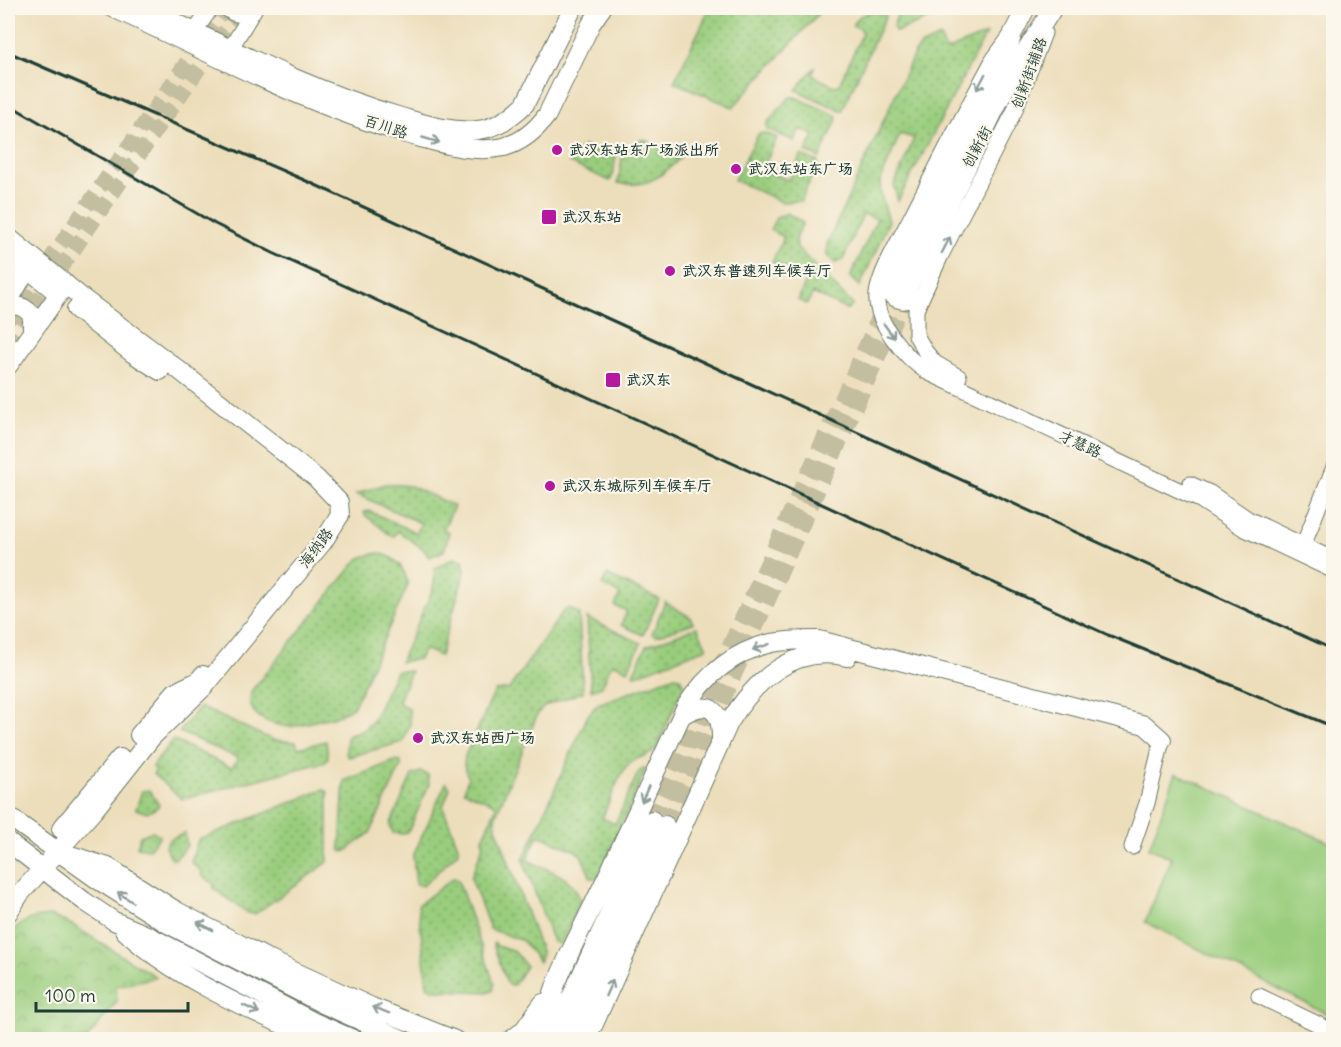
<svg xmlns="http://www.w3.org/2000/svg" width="1341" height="1047" viewBox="0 0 1341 1047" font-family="Delius,'LXGW WenKai TC',sans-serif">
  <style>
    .grass { fill: url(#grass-dots); stroke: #5c8558; stroke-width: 1.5 }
    .park { fill: url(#park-crowns); stroke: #5c8558; stroke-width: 1.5 }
    .pitch { fill: #9acd7d; stroke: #5c8558; stroke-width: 1.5 }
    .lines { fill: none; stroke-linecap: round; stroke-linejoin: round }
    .minor-tunnel { stroke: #c4bea0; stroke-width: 15; stroke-dasharray: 15 8; stroke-linecap: butt }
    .major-tunnel { stroke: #c4bea0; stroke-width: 18; stroke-dasharray: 18 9; stroke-linecap: butt }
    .minor-casing { stroke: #677563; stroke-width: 17 }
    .major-casing { stroke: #677563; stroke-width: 20 }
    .minor { stroke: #fff; stroke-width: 15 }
    .major { stroke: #fff; stroke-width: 18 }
    .rail { stroke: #1f3d34; stroke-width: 3 }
    .oneway { stroke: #8f9e9a }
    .poi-dot { fill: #b5179e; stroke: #fbf7ec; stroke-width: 2 }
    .labels { text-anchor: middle; stroke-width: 4.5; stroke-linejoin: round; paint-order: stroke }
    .street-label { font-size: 15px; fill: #1f3d34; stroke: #fbf7ec }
    .poi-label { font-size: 15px; font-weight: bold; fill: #1f3d34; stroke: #fbf7ec; text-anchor: start }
  </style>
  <defs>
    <pattern id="grass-dots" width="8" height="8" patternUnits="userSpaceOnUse" patternTransform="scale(1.5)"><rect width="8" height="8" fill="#9acd7d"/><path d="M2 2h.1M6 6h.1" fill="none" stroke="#7da867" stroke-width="1.8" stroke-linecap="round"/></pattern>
    <pattern id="park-crowns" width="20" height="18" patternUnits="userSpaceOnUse" patternTransform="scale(1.5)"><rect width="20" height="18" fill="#9acd7d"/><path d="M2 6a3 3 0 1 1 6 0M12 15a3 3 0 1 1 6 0" fill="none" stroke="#7da867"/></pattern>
  </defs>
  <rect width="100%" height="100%" fill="#fbf7ec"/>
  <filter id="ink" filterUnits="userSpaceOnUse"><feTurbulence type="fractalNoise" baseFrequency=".0167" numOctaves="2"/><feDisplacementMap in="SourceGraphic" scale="12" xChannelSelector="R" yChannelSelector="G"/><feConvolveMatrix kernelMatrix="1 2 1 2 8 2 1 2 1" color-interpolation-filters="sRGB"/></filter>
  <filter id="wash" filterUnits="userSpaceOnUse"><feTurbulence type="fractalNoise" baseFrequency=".008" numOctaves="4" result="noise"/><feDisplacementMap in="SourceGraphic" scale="24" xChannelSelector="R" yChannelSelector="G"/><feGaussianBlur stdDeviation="1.35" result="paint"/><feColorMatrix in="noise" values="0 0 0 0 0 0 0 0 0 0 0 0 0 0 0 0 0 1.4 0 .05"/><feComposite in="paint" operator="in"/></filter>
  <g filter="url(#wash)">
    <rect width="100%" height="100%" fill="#eddebb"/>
    <!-- grass -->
    <path class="grass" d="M710 8H819L817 15 733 107 674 82Z
      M900 8H956L896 32 893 27Z
      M876 10 886 15 842 111 796 90 815 67 813 74 815 77 835 86 839 85 862 34 861 29 852 25 860 16Z
      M986 34 898 201 894 186 914 138 900 134 880 182 881 195 889 221 860 286 851 278V275L877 219 863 214 843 260 835 263 827 256V244L914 54 922 45 940 37 946 51Z
      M790 97H795L836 115 837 119 820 158 806 152 814 135 800 129 794 141 767 129V123Z
      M759 133H765L777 138 762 170 789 180 801 155 818 162 801 201 782 202 734 180Z
      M643 139 680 158C661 178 646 188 618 183L623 151Z
      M583 146 602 154 616 155 613 175 610 181 569 163 576 152Z
      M787 213 803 223 796 237 797 248 853 305 847 310 813 293 807 304 798 300 808 277 772 262 784 237 770 230 776 218Z
      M385 484 411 486 454 506 443 530 449 532 444 551 429 557 423 549 398 531 393 537 365 515 364 512 369 511 417 533 421 523 356 494Z
      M378 553C395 556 405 568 408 585L354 706 340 715 290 727C269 725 243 715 252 690L355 563 362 557Z
      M454 558 463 560 465 571 440 656 424 649 419 659 400 662 433 589 435 575 434 569Z
      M607 575 659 599 643 635 621 625 627 611 615 606 620 594 602 585Z
      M665 602 690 617 693 623 656 636 652 634Z
      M569 608 579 614 583 692 545 706 538 713 495 817 496 827 542 954 539 962 523 941 490 929 471 878 484 843 482 841 496 807 495 804 464 791 468 778 464 765 465 756 495 691 509 689 564 610Z
      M587 618 641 643 628 670 612 663 602 686 591 690Z
      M697 627 707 648 636 675 633 674 646 646Z
      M396 671H411L399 701 400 704 409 708 410 724 403 742 348 757 346 753 347 736 361 731 372 722Z
      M675 676 680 677 684 685 656 749C649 757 639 756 631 762 619 771 609 804 602 818L615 824 638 773 644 768 646 769 598 878H591L581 855 574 850 538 835 527 860C548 870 575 876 580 901L562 942 559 944 553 942 523 860 588 715 598 704Z
      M200 707 273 740 296 742 298 748 326 741 328 757 325 762 182 799 153 774 156 769 152 767 173 740 232 768 238 758 179 732Z
      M397 760 401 762V766L370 833 345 852 341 851 340 848 344 781Z
      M421 772 428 775 429 785 409 830 404 834 393 833 390 825 412 775Z
      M446 783 450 788 443 807 458 846V852L423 886 416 884 413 856Z
      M324 789 328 792V862L255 914 248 913 213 888 215 885 201 875 202 872 191 862 198 840Z
      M149 790 159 805 158 807 147 813 136 809 142 791Z
      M153 831 160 836 149 849 137 847 140 836Z
      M185 833 187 846 175 859H172L165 847 170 839Z
      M453 878 458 880 494 983 493 990 490 992 434 990 427 986 418 905Z
      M495 943 497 946 515 952 526 966 514 985H509L507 983 493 944Z"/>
    <!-- park -->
    <path class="park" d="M51 916 72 925 156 977 116 986 117 1001 87 1039H8V937C18 921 33 917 51 916Z"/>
    <!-- pitch -->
    <path class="pitch" d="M1176 773 1333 844V1017L1145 922 1172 858 1149 848Z"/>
  </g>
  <g filter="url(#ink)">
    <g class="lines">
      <!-- minor-tunnel -->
      <path class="minor-tunnel" d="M8 320 224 8
        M8 345 241 8"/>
      <!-- major-tunnel -->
      <path class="major-tunnel" d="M652 820 895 285
        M665 825 907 290"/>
      <!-- minor casing -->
      <g class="minor-casing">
        <path id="minor" d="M226 8C235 17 245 16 254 8
          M1009 38 993 60C964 114 936 168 908 223 899 240 879 275 877 294 874 322 906 358 927 372L1200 500 1243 528 1334 571
          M189 40 211 8
          M224 59 255 8
          M883 276 885 291C898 304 904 303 921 297
          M959 377 935 363 925 351 916 335V310L941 255 1014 112 1044 33
          M1190 484 1210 493 1248 519 1334 560
          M1300 554 1334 467
          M1132 847 1147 803 1162 740
          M1259 996 1334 1032"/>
      </g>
      <!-- major casing -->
      <g class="major-casing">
        <path id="major" d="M113 8C211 53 306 105 410 135 440 143 473 154 504 147 522 142 536 130 547 115L591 24 602 8
          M145 8C229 48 311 91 401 117 425 124 452 133 478 130 496 128 512 117 525 104L573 8
          M8 237 85 300 175 367 316 478 339 502 340 515 323 542 205 686 152 737 95 809 20 894 8 913
          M8 253 55 291
          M895 285 914 243 1004 63 1013 33 1026 8
          M907 290 1014 70 1053 8
          M8 302 33 259
          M8 306C18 304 25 307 32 315V330
          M76 309 132 353 160 371
          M8 366 66 284
          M681 716C708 699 721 708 721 738
          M139 735 175 692 198 681 203 675
          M8 816 98 880 166 923 323 1004 404 1040
          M61 829 120 758
          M8 842 84 901 114 921 149 936 314 1022 355 1040
          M74 856 108 867 175 910 274 962 372 1007 455 1040
          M124 930C172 977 255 1012 316 1040
          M511 1040 523 1031 543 1003
          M537 1040 556 984 572 948 605 881 686 706C705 677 732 653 767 644 783 640 802 640 819 640L1145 725 1162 740
          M547 1040 572 995 652 820
          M567 1040 665 825
          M582 1040 594 1024 729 723C754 681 794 644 847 657"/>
      </g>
      <!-- minor -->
      <use href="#minor" class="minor"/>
      <!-- major -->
      <use href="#major" class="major"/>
      <!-- rail -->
      <path class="rail" d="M8 52 311 183 1334 650
        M8 104 215 224 273 253 1108 635 1334 727"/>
    </g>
    <!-- one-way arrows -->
    <defs><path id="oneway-shaft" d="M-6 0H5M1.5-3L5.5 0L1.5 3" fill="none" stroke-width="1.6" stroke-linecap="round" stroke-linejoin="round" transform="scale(1.5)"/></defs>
    <g class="oneway">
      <use href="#oneway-shaft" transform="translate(981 82) rotate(118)"/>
      <use href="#oneway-shaft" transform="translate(431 140) rotate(16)"/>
      <use href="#oneway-shaft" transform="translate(946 245) rotate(-63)"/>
      <use href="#oneway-shaft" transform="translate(889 331) rotate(54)"/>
      <use href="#oneway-shaft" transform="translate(761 647) rotate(161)"/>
      <use href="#oneway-shaft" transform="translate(645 794) rotate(114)"/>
      <use href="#oneway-shaft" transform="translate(125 897) rotate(-147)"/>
      <use href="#oneway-shaft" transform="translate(205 926) rotate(-153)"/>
      <use href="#oneway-shaft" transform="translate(609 988) rotate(-66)"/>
      <use href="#oneway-shaft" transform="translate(251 1009) rotate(26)"/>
      <use href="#oneway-shaft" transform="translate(381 1010) rotate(-158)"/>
    </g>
  </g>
  <!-- markers -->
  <g class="poi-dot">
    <circle cx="557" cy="150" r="6"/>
    <circle cx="736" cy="169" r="6"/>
    <rect x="541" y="209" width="16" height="16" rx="3"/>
    <circle cx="670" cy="271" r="6"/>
    <rect x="605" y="372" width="16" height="16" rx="3"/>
    <circle cx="550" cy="486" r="6"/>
    <circle cx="418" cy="738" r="6"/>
  </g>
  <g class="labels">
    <!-- street labels -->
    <g class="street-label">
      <text transform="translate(1029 73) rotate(-70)" y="5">创新街辅路</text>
      <text transform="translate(386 127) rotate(18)" y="5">百川路</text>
      <text transform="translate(977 147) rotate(-62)" y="5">创新街</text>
      <text transform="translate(1080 444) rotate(25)" y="5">才慧路</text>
      <text transform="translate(316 548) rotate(-53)" y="5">海纳路</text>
    </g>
    <!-- poi labels -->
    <g class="poi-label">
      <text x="569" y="155">武汉东站东广场派出所</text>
      <text x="748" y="174">武汉东站东广场</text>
      <text x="562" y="222">武汉东站</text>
      <text x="682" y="276">武汉东普速列车候车厅</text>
      <text x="626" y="385">武汉东</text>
      <text x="562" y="491">武汉东城际列车候车厅</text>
      <text x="430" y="743">武汉东站西广场</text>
    </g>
  </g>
  <!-- margin -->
  <rect width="1341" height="1047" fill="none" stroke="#fbf7ec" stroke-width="30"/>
  <!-- scale -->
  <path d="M36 1002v9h152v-9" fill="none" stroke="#1f3d34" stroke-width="3"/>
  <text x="45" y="1002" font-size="18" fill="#1f3d34" stroke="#fbf7ec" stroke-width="4.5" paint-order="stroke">100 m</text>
</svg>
